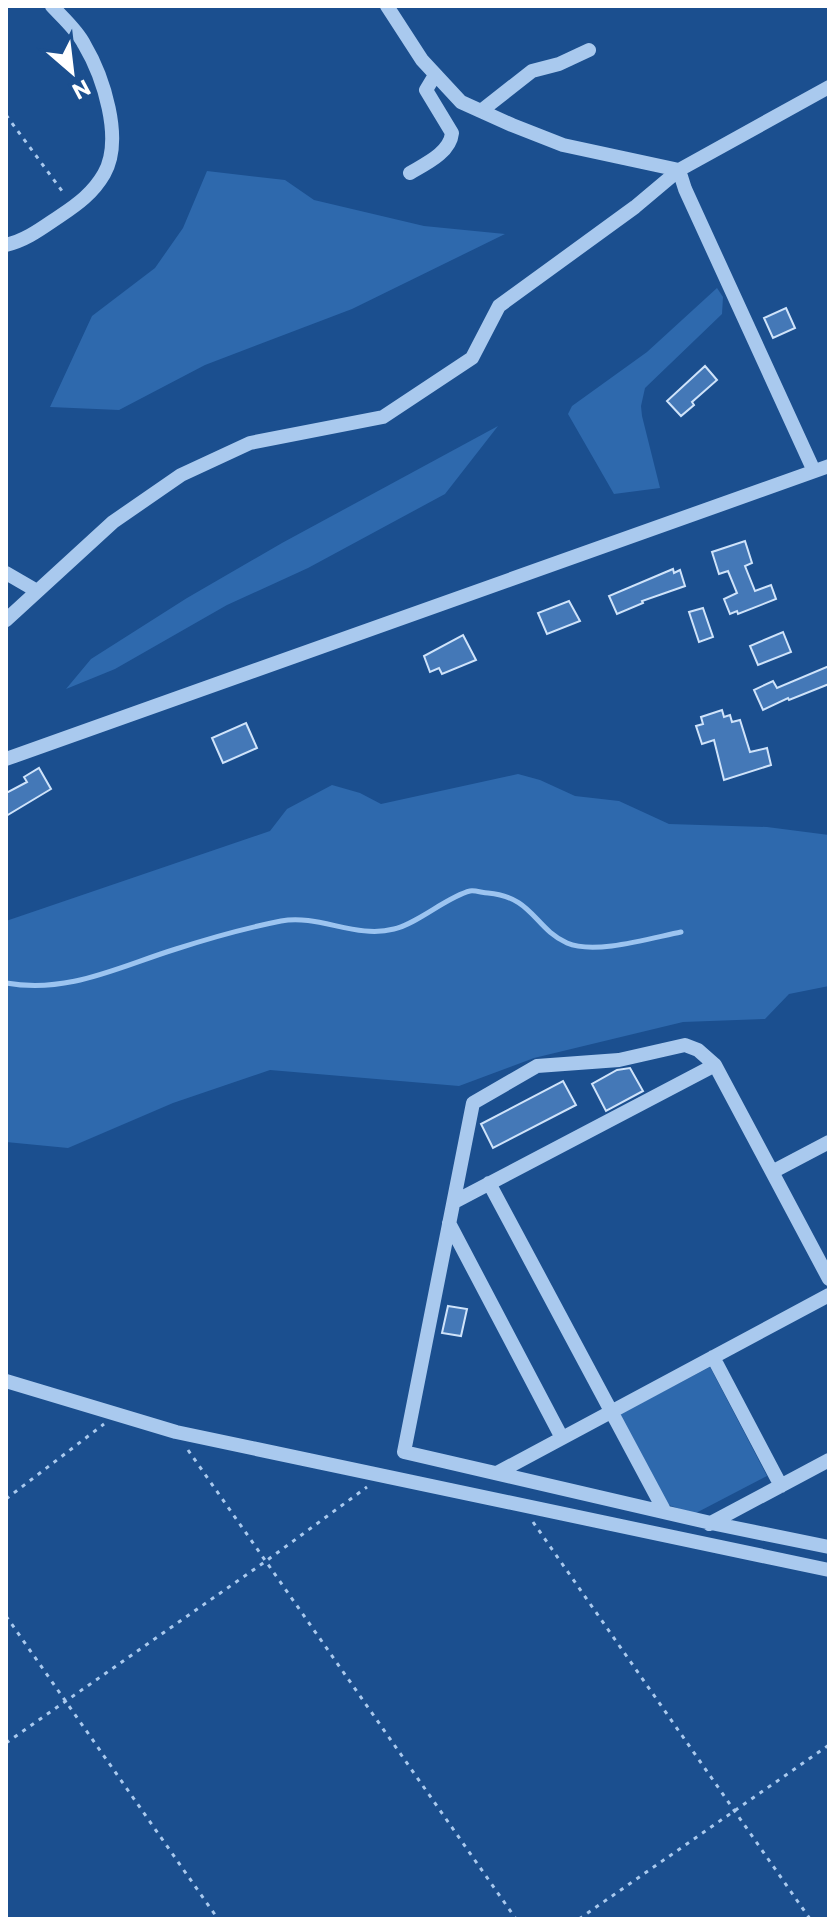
<svg xmlns="http://www.w3.org/2000/svg" width="835" height="1925" viewBox="0 0 835 1925" font-family="Commissioner,sans-serif">
  <style>
    .green { fill: #2e69ad }
    .lines { fill: none; stroke-linecap: round; stroke-linejoin: round }
    .stream { stroke: #9cc4f0; stroke-width: 5 }
    .building { fill: #4478b7; stroke: #cfe3fa; stroke-width: 2 }
    .path { stroke: #a9c9ee; stroke-width: 3; stroke-dasharray: 4 6; stroke-linecap: butt }
    .minor { stroke: #a9c9ee; stroke-width: 14 }
  </style>
  <rect width="100%" height="100%" fill="#1b4f8f"/>
  <!-- green -->
  <path class="green" d="M207 171 285 180 314 200 424 226 505 234 352 309 205 365 119 410 50 407 92 316 155 268 183 228Z
    M717 288 723 297 722 314 645 388 641 406 642 416 660 488 614 494 568 414 572 406 647 352Z
    M498 426 445 494 308 568 227 605 115 669 66 689 91 659 187 598 282 543Z
    M518 774 540 780 575 796 619 801 669 824 767 827 829 835V986L789 994 765 1019 683 1022 534 1058 459 1086 270 1070 173 1103 68 1148 6 1142V921L270 831 287 809 332 785 360 793 381 804Z
    M710 1367 767 1476 694 1514 666 1504 620 1414Z"/>
  <g class="lines">
    <!-- stream -->
    <path class="stream" d="M6 983C68 994 118 967 176 949 210 938 246 928 281 921 319 914 356 939 394 929 417 924 448 896 470 891 475 890 483 893 488 893 533 897 534 928 567 943 595 955 651 938 681 932"/>
  </g>
  <!-- building -->
  <path class="building" d="M786 308 795 328 773 338 764 318Z
    M705 366 717 380 692 402 694 405 681 416 667 401Z
    M745 541 752 563 745 566 755 591 771 585 776 599 738 614 737 611 730 614 724 599 737 593 728 571 719 574 712 552Z
    M673 569 674 573 680 570 685 586 642 601 643 603 617 614 609 596Z
    M569 601 580 621 547 634 538 613Z
    M703 608 713 637 699 642 689 612Z
    M783 632 791 652 758 665 750 646Z
    M463 635 476 660 442 674 439 668 430 672 424 656Z
    M829 666V684L789 700 788 698 763 710 754 690 773 681 777 688Z
    M722 710 724 717 730 715 732 722 740 720 750 752 767 748 771 765 724 780 714 740 702 744 696 726 703 724 701 717Z
    M246 723 257 748 223 763 212 738Z
    M39 768 51 789 6 816V793L27 782 24 777Z
    M630 1068 643 1091 606 1111 592 1084 617 1070Z
    M563 1081 576 1105 493 1148 481 1124Z
    M448 1306 467 1309 461 1336 442 1333Z"/>
  <g class="lines">
    <!-- path -->
    <path class="path" d="M6 115 65 195
      M188 1450 516 1919
      M6 1499 104 1424
      M533 1522 810 1919
      M6 1616 218 1919
      M6 1743 266 1561 367 1487
      M579 1919 829 1745"/>
    <!-- minor -->
    <path class="minor" d="M387 6 422 60 461 102 512 125 563 145 679 170
      M481 111 532 71 559 64 589 50
      M679 170 685 189 814 471
      M410 173C425 164 450 153 452 133L426 90 435 75
      M6 245C27 240 42 228 60 216 78 204 93 193 104 174 124 139 103 76 84 44 77 30 63 18 52 6
      M6 573 37 591
      M6 620 113 522 181 475 250 443 383 417 472 358 499 306 635 207 679 170 829 87
      M6 759 829 466
      M772 1172 829 1142
      M489 1183 665 1512
      M454 1202 715 1065
      M449 1223 562 1438
      M829 1279 715 1065 698 1050 685 1045 619 1060 537 1066 473 1103 404 1452 711 1523 829 1547
      M713 1357 781 1486
      M6 1381 176 1432 829 1570
      M497 1473 829 1295
      M709 1524 829 1460"/>
  </g>
  <!-- border -->
  <rect width="835" height="1925" fill="none" stroke="#ffffff" stroke-width="16"/>
  <!-- north arrow -->
  <g transform="translate(72 72) rotate(152)" stroke="#1b4f8f" stroke-width="6" paint-order="stroke">
  <path d="M0-6L14 30L0 20L-14 30Z" fill="#ffffff"/>
  <text y="-12" font-size="22" font-weight="bold" text-anchor="middle" fill="#ffffff">N</text>
  </g>
</svg>
